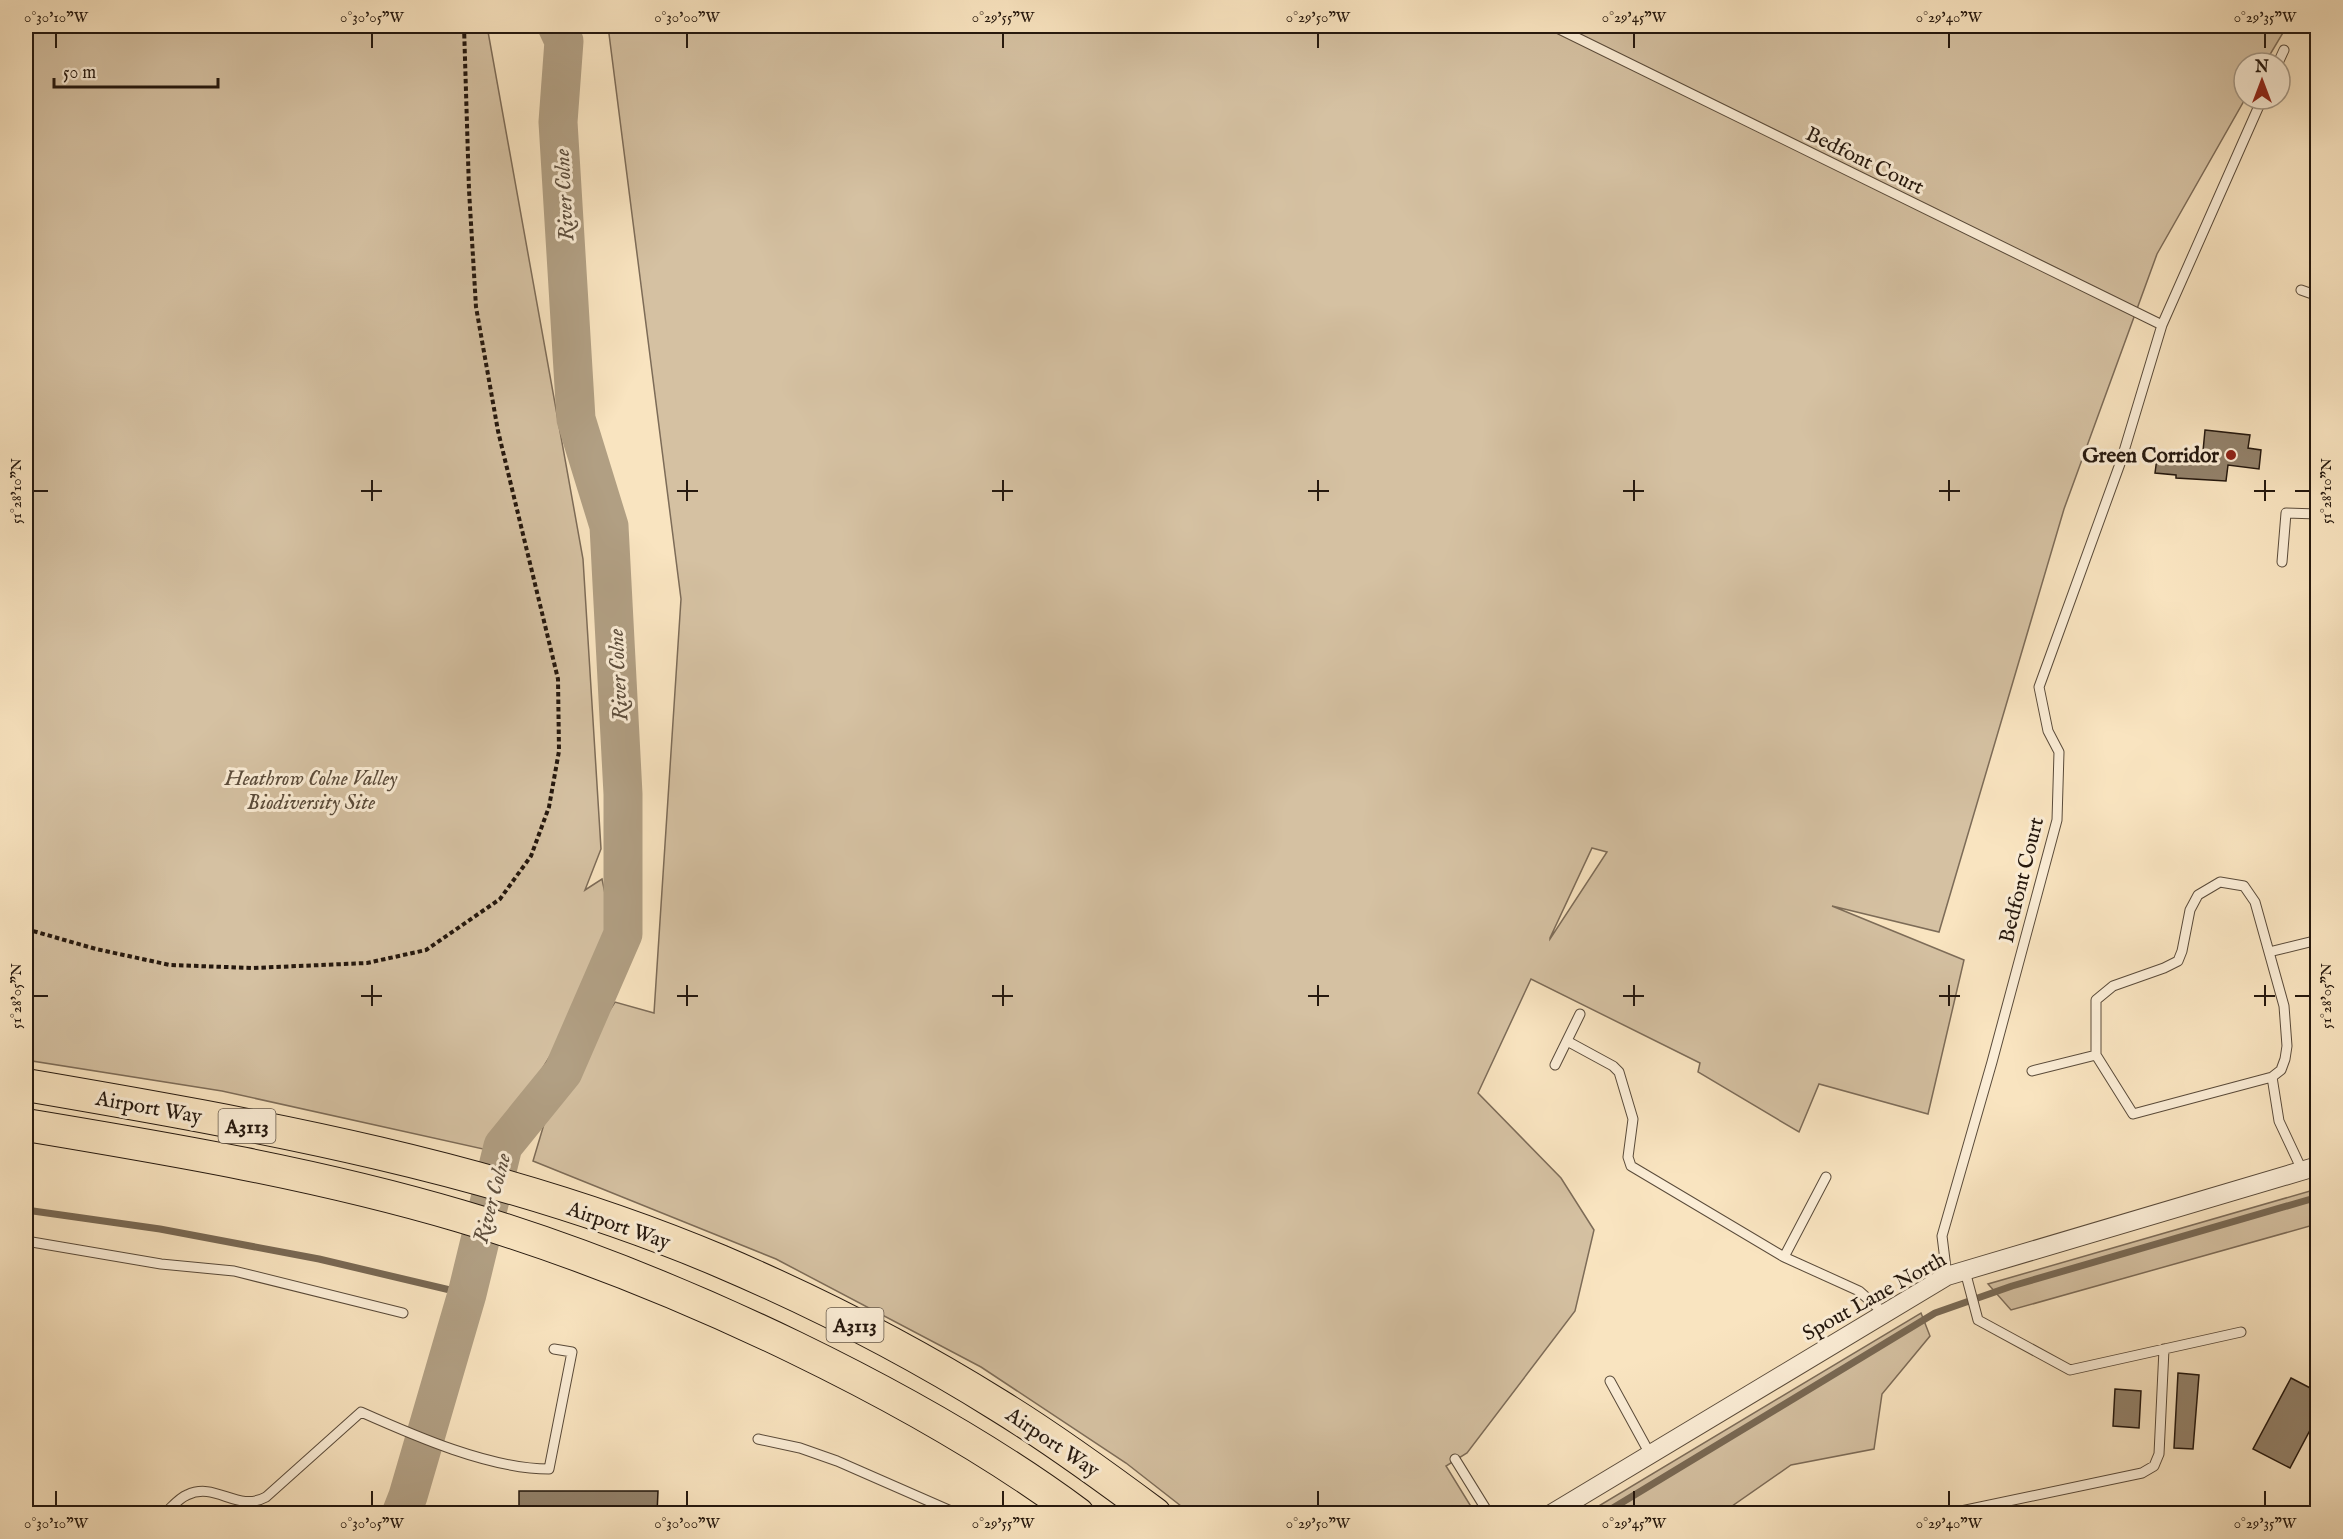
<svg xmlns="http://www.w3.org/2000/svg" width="2343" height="1539" viewBox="0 0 2343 1539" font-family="'IM FELL English',serif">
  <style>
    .green { fill: #d5c1a2; stroke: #7d6c58; stroke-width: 1.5; fill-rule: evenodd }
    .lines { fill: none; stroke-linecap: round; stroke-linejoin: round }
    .stream { stroke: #796954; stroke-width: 7 }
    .river { stroke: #b19f83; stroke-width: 39 }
    .building { fill: #93826b; stroke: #25180e; stroke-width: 1.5 }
    .service-casing { stroke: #5a4b3a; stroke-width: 11 }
    .minor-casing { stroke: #5a4b3a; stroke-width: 20 }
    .trunk-casing { stroke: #25180e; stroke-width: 34 }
    .path { stroke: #25180e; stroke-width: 4; stroke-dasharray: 4.5 3; stroke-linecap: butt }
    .service { stroke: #fbedd6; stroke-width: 9 }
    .minor { stroke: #fbedd6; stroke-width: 18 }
    .trunk { stroke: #f9e4c0; stroke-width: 32 }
    .ticks { fill: none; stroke: #25180e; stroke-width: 2 }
    .poi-dot { fill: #8f2418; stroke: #fbedd6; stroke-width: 2 }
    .labels { text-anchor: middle; stroke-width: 6; stroke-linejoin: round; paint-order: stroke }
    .shield { fill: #fbedd6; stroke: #65584a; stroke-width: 1.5 }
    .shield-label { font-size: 20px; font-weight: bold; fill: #25180e }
    .street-label { font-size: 21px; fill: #25180e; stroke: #fbedd6 }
    .poi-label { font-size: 21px; font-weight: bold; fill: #25180e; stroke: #fbedd6; text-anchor: end }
    .park-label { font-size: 21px; font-style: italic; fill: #5a4b3a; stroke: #fbedd6 }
    .water-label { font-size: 22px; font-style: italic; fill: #5d4e3d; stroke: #fbedd6 }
    .neatline { fill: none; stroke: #25180e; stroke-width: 2 }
    .ticks-label { font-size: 15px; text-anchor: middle; fill: #25180e }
  </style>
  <rect width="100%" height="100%" fill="#f9e4c0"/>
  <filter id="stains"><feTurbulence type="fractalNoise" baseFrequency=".00333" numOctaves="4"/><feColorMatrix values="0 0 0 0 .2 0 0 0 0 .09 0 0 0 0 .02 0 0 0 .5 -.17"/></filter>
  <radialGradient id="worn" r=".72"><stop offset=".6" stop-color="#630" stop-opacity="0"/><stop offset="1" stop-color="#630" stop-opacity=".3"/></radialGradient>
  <!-- green -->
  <path class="green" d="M26 26H487L583 559 601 849 585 890 602 879 612 927 558 1043 492 1151 222 1091 26 1060Z
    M608 26H2287L2265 63H2244L2245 99 2157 254 2064 509 1939 932 1832 906 1964 960 1928 1114 1819 1084 1799 1132 1698 1072 1700 1063 1531 979 1478 1093 1561 1178 1594 1230 1575 1311 1467 1453 1446 1466 1475 1513H1190L1126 1463 981 1367 776 1259 533 1161 550 1104 615 1002 654 1013 681 599ZM1592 848 1607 852 1550 939V938Z
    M2317 1189V1224L2011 1310 1988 1284Z
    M1921 1313 1930 1336 1882 1394 1874 1449 1791 1465 1722 1513H1587Z"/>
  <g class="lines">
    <!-- stream -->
    <path class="stream" d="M26 1210 160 1229 319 1259 467 1294
      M1603 1514 1935 1313 2012 1286 2318 1197"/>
    <!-- river -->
    <path class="river" d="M401 1514 408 1496 467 1294 503 1146 563 1072 623 934V794L609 526 576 419 558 122 564 41 557 26"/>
  </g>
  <!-- building -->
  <path class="building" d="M2205 430 2250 435 2248 448 2261 450 2259 469 2228 465 2226 481 2176 478V475L2155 473 2157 458 2202 462Z
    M2178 1373 2199 1375 2193 1449 2174 1448Z
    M2291 1378 2318 1392V1415L2290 1468 2253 1449Z
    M2115 1389 2141 1391 2139 1428 2113 1426Z
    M519 1491H658L657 1514H519Z"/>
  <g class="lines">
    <!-- service casing -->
    <g class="service-casing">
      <path id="service" d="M1553 26 2162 325 2121 461 2039 687 2048 731 2059 752 2057 820 1992 1062 1942 1236 1947 1276
        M2278 63 2284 50
        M2301 290 2318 296
        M2162 325 2262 99
        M2282 562 2286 513 2318 514
        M2269 952 2318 940
        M1567 1041 1613 1066 1619 1072 1633 1119 1628 1157 1631 1166 1784 1257
        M2096 1055V1000L2113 986 2164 968 2178 961 2182 951 2190 910 2198 895 2220 882 2244 886 2255 902 2284 1006 2287 1046 2285 1059 2281 1070 2272 1077 2279 1121 2302 1170
        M1555 1065 1580 1014
        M2032 1071 2096 1055 2133 1114 2272 1077
        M1826 1177 1784 1257 1859 1291 1884 1313
        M26 1241 161 1264 234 1271 403 1313
        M1965 1271 1978 1320 2070 1370 2241 1332
        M1610 1381 1650 1454
        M758 1439 800 1448 837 1461 958 1514
        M1455 1459 1489 1514
        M164 1514C171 1508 179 1498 187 1495 216 1481 237 1513 266 1497L361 1412C415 1436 490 1469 549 1469L572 1352 554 1349
        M1947 1514 2142 1473 2154 1466 2159 1454 2164 1349"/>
    </g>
    <!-- minor casing -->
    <g class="minor-casing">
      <path id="minor" d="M1551 1514 1947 1276 2318 1166"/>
    </g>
    <!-- trunk casing -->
    <g class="trunk-casing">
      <path id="trunk" d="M26 1085C260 1125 500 1168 720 1261 816 1302 910 1350 998 1405 1052 1438 1104 1476 1155 1514
        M26 1125C171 1149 318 1174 460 1216 575 1250 686 1295 794 1347 893 1395 989 1448 1078 1514"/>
    </g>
    <!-- path -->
    <path class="path" d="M26 929 96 949 170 965 253 968 367 963 426 950 500 899 531 856 549 807 559 751 558 679 498 431 476 307 469 190 464 26"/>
    <!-- service -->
    <use href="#service" class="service"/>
    <!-- minor -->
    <use href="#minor" class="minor"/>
    <!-- trunk -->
    <use href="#trunk" class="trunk"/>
  </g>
  <!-- ticks -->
  <path class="ticks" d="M56 33V48M372 33V48M687 33V48M1003 33V48M1318 33V48M1634 33V48M1949 33V48M2265 33V48M372 480V501M687 480V501M1003 480V501M1318 480V501M1634 480V501M1949 480V501M2265 480V501M33 491H48M361 491H382M677 491H698M992 491H1013M1308 491H1329M1623 491H1644M1939 491H1960M2254 491H2275M2295 491H2310M372 985V1006M687 985V1006M1003 985V1006M1318 985V1006M1634 985V1006M1949 985V1006M2265 985V1006M33 996H48M361 996H382M677 996H698M992 996H1013M1308 996H1329M1623 996H1644M1939 996H1960M2254 996H2275M2295 996H2310M56 1491V1506M372 1491V1506M687 1491V1506M1003 1491V1506M1318 1491V1506M1634 1491V1506M1949 1491V1506M2265 1491V1506"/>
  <!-- markers -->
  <circle class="poi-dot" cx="2231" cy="455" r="6"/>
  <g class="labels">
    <!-- shield labels -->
    <g class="shield">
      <rect x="218.5" y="1109" width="57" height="34" rx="4.5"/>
      <rect x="826.5" y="1308" width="57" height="34" rx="4.5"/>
    </g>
    <g class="shield-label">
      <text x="247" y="1133">A3113</text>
      <text x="855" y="1332">A3113</text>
    </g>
    <!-- street labels -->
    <g class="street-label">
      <text transform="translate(1865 160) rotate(26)" y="7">Bedfont Court</text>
      <text transform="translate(2021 880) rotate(-76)" y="7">Bedfont Court</text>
      <text transform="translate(149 1107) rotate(10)" y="7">Airport Way</text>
      <text transform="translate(619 1225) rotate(19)" y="7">Airport Way</text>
      <text transform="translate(1874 1296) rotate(-29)" y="7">Spout Lane North</text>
      <text transform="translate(1053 1442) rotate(34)" y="7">Airport Way</text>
    </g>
    <!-- poi labels -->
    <g class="poi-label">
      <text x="2219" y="462">Green Corridor</text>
    </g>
    <!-- park labels -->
    <g class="park-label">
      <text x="311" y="785">Heathrow Colne Valley<tspan x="311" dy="24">Biodiversity Site</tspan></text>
    </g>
    <!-- water labels -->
    <g class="water-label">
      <text transform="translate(563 195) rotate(-93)" y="8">River Colne</text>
      <text transform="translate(617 675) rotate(-93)" y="8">River Colne</text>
      <text transform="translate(491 1198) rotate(-75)" y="8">River Colne</text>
    </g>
  </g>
  <!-- margin -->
  <rect width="2343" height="1539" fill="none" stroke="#f9e4c0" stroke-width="66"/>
  <!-- north arrow -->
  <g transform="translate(2262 81)"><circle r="28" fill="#fbedd6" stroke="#a59886" stroke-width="1.5"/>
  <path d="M0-4.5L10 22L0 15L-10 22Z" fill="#8f2418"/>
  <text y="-9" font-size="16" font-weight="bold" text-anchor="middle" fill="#25180e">N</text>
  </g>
  <!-- scale -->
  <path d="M54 78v9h164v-9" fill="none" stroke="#25180e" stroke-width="3"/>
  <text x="63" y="78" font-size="18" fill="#25180e" stroke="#fbedd6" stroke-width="4.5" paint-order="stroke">50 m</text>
  <rect x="33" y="33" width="2277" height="1473" class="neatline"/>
  <g class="ticks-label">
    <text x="56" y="22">0°30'10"W</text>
    <text x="372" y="22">0°30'05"W</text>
    <text x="687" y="22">0°30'00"W</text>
    <text x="1003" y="22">0°29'55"W</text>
    <text x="1318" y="22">0°29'50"W</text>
    <text x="1634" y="22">0°29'45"W</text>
    <text x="1949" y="22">0°29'40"W</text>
    <text x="2265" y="22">0°29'35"W</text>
    <text transform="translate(16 491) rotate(-90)" y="5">51°28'10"N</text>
    <text transform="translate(2326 491) rotate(-90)" y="5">51°28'10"N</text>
    <text transform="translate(16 996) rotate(-90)" y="5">51°28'05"N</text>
    <text transform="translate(2326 996) rotate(-90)" y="5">51°28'05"N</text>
    <text x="56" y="1528">0°30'10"W</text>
    <text x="372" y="1528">0°30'05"W</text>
    <text x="687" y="1528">0°30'00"W</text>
    <text x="1003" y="1528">0°29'55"W</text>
    <text x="1318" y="1528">0°29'50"W</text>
    <text x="1634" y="1528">0°29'45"W</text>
    <text x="1949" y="1528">0°29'40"W</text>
    <text x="2265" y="1528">0°29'35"W</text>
  </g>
  <rect width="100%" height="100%" filter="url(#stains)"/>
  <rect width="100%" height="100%" fill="url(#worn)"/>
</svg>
